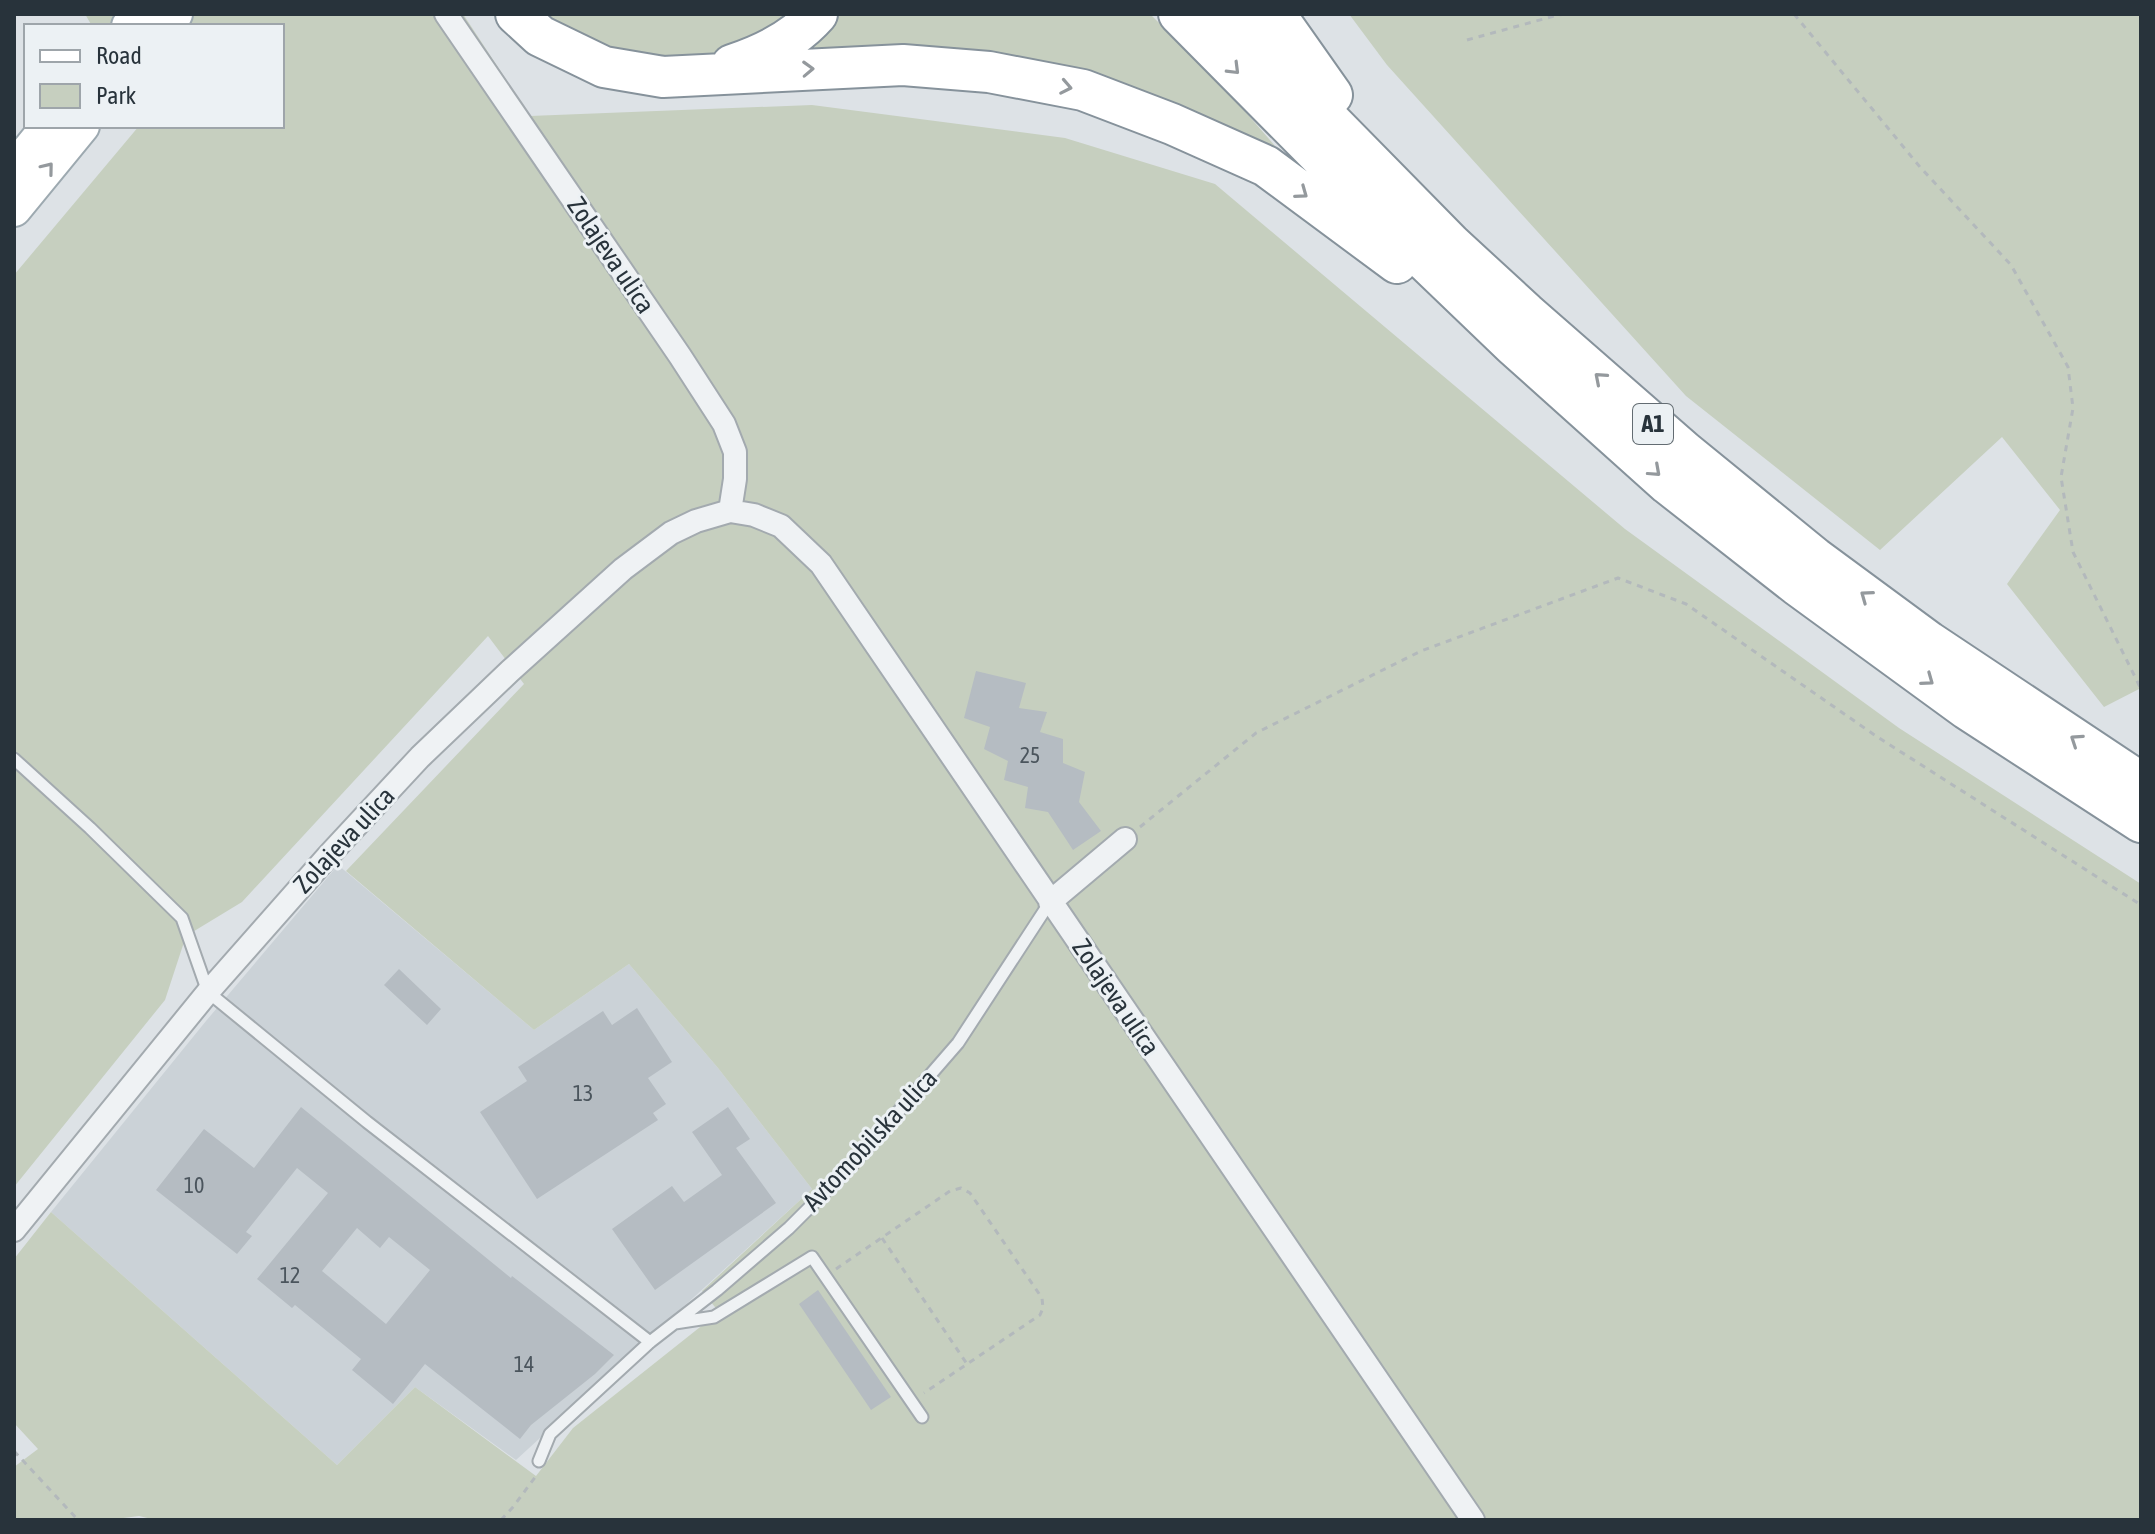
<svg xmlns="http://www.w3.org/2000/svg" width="2155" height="1534" viewBox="0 0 2155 1534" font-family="'Asap Condensed',sans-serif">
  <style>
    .built { fill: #cbd2d7 }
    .green { fill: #c6cfbf }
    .building { fill: #b5bcc2; fill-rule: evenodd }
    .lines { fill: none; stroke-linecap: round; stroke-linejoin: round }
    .lane-casing { stroke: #a3aaaf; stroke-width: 15 }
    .street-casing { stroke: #a3aaaf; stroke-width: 26 }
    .primary-casing { stroke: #9da9b0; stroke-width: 38 }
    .highway-casing { stroke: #86929b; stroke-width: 44 }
    .path { stroke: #b3b9bc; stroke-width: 3; stroke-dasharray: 6 6; stroke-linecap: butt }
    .lane { stroke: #eff2f4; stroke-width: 11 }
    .street { stroke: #eff2f4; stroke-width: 22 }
    .primary { stroke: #fff; stroke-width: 34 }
    .highway { stroke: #fff; stroke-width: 40 }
    .oneway { stroke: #94999d }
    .labels { text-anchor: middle; stroke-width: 6; stroke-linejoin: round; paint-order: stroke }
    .number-label { font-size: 22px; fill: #4b555d }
    .shield { fill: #ecf1f4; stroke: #636c72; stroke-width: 2 }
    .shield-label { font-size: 24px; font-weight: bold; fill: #28333b }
    .street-label { font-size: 26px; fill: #28333b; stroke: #ecf1f4 }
  </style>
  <rect width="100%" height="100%" fill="#dde2e6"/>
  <!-- built -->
  <path class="built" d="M338 865 534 1030 629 964 718 1068 812 1189 516 1460 415 1387 337 1465 51 1212 206 1021Z"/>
  <!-- green -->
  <path class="green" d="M85 14H463L530 116 812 105 1065 138 1215 184 1625 529 1899 728 2141 884V1520H156L139 1516 108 1520H14V1467L38 1449 14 1423V1259L51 1212 337 1465 415 1387 536 1476 573 1428 719 1312 702 1291 812 1189 718 1068 629 964 534 1030 346 871 524 684 488 636 242 902 186 936 165 1000 14 1187V275L139 126H282V26H92Z
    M537 14H808L748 53 640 62Z
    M830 14H1150L1224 87 1282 154 1143 100 760 61Z
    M1349 14H2141V688L2104 707 2007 584 2060 510 2002 437 1880 550 1686 396 1387 65Z"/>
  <!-- building -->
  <path class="building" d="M976 671 1026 683 1019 708 1047 712 1040 732 1063 739V763L1085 772 1079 802 1101 831 1073 850 1048 812 1025 808 1028 787 1004 780 1008 761 984 749 990 727 964 718Z
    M399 969 441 1009 427 1025 384 985Z
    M637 1008 672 1062 648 1078 666 1104 653 1113 658 1120 537 1199 480 1112 527 1081 518 1067 603 1011 612 1025Z
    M301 1107 511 1278 512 1276 614 1355 595 1374 531 1425 520 1439 425 1364 393 1404 352 1370 361 1359 295 1305 292 1308 257 1279 328 1193 297 1168 246 1232 252 1236 237 1254 156 1190 204 1129 254 1168ZM357 1228 380 1248 389 1237 430 1270 386 1324 322 1271Z
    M728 1107 750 1139 736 1148 776 1203 655 1290 612 1229 672 1186 684 1202 722 1175 692 1132Z
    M818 1290 891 1397 871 1410 799 1304Z"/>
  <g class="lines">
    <!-- lane casing -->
    <g class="lane-casing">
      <path id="lane" d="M14 759 90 828 182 918 208 992 367 1122 650 1342
        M675 1323 714 1317 812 1257 922 1417
        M539 1461 550 1434 650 1342 717 1290 789 1228 852 1165 958 1043 1050 902"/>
    </g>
    <!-- street casing -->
    <g class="street-casing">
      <path id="street" d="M446 14 680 356 724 424 735 452V479L730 511
        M1050 902 1125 839
        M14 1230 208 992 328 856 420 757 510 671 623 569 671 533 696 521 730 511 754 515 781 526 821 564 1473 1520"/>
    </g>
    <!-- primary casing -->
    <g class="primary-casing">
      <path id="primary" d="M129 26 139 14
        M165 26 175 14
        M14 169 49 126
        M14 209 82 126"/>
    </g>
    <!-- highway casing -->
    <g class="highway-casing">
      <path id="highway" d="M516 14 540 36 604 67 663 77 903 65 989 72 1083 90 1172 124 1266 166 1397 263
        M1179 14 1392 229 1513 345 1668 484 1797 585 1967 709 2141 822
        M1225 14 1451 244 1526 313 1685 452 1815 558 1929 642 2141 783
        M1275 14 1332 95
        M732 65C763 55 796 38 817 14"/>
    </g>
    <!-- path -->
    <path class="path" d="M1794 14 1920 167 2011 265 2068 367 2073 408 2061 477 2073 552 2141 689
      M1467 40 1558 15 1567 14
      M1140 827 1256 733 1421 651 1618 578 1686 604 1876 736 2141 905
      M882 1238 967 1364
      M836 1269 950 1191 961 1188 970 1193 1042 1298 1043 1308 1040 1315 924 1393
      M14 1451 78 1520
      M501 1520 513 1507 536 1476"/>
    <!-- lane -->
    <use href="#lane" class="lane"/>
    <!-- street -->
    <use href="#street" class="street"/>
    <!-- primary -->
    <use href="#primary" class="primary"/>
    <!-- highway -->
    <use href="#highway" class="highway"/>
  </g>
  <!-- one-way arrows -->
  <defs><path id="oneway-chevron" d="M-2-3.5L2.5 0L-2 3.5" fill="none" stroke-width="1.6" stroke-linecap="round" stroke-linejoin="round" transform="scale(2)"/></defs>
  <g class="oneway">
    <use href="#oneway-chevron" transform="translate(808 69) rotate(-2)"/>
    <use href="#oneway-chevron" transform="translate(1234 69) rotate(45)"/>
    <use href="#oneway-chevron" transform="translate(1066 87) rotate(11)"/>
    <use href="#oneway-chevron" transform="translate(48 168) rotate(-51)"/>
    <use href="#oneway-chevron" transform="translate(1302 193) rotate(36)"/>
    <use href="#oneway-chevron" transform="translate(1600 378) rotate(-139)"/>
    <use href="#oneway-chevron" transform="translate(1655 471) rotate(42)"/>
    <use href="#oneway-chevron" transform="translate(1866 596) rotate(-144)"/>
    <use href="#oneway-chevron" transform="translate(1928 680) rotate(36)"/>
    <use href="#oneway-chevron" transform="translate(2076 740) rotate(-146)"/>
  </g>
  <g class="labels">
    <!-- number labels -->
    <g class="number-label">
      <text x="1030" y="763">25</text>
      <text x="583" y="1101">13</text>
      <text x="194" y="1193">10</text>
      <text x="290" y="1283">12</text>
      <text x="524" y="1372">14</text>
    </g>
    <!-- shield labels -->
    <rect class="shield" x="1633" y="404" width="40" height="40" rx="6"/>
    <g class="shield-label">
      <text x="1653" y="432">A1</text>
    </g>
    <!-- street labels -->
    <g class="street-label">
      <text transform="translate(611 255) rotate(56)" y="9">Zolajeva ulica</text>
      <text transform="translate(344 840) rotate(-47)" y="9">Zolajeva ulica</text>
      <text transform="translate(1116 997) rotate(56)" y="9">Zolajeva ulica</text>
      <text transform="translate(870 1140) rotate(-47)" y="9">Avtomobilska ulica</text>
    </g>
  </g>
  <!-- border -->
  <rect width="2155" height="1534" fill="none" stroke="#28333b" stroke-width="32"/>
  <!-- legend -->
  <rect x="24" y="24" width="260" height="104" fill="#ecf1f4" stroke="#9ea5aa" stroke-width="2"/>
  <rect x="40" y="50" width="40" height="12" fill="#ffffff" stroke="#9ea5aa" stroke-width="2"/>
  <text x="96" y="64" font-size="24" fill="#28333b">Road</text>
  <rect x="40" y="84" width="40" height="24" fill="#c6cfbf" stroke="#9ea5aa" stroke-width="2"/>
  <text x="96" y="104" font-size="24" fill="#28333b">Park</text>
</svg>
